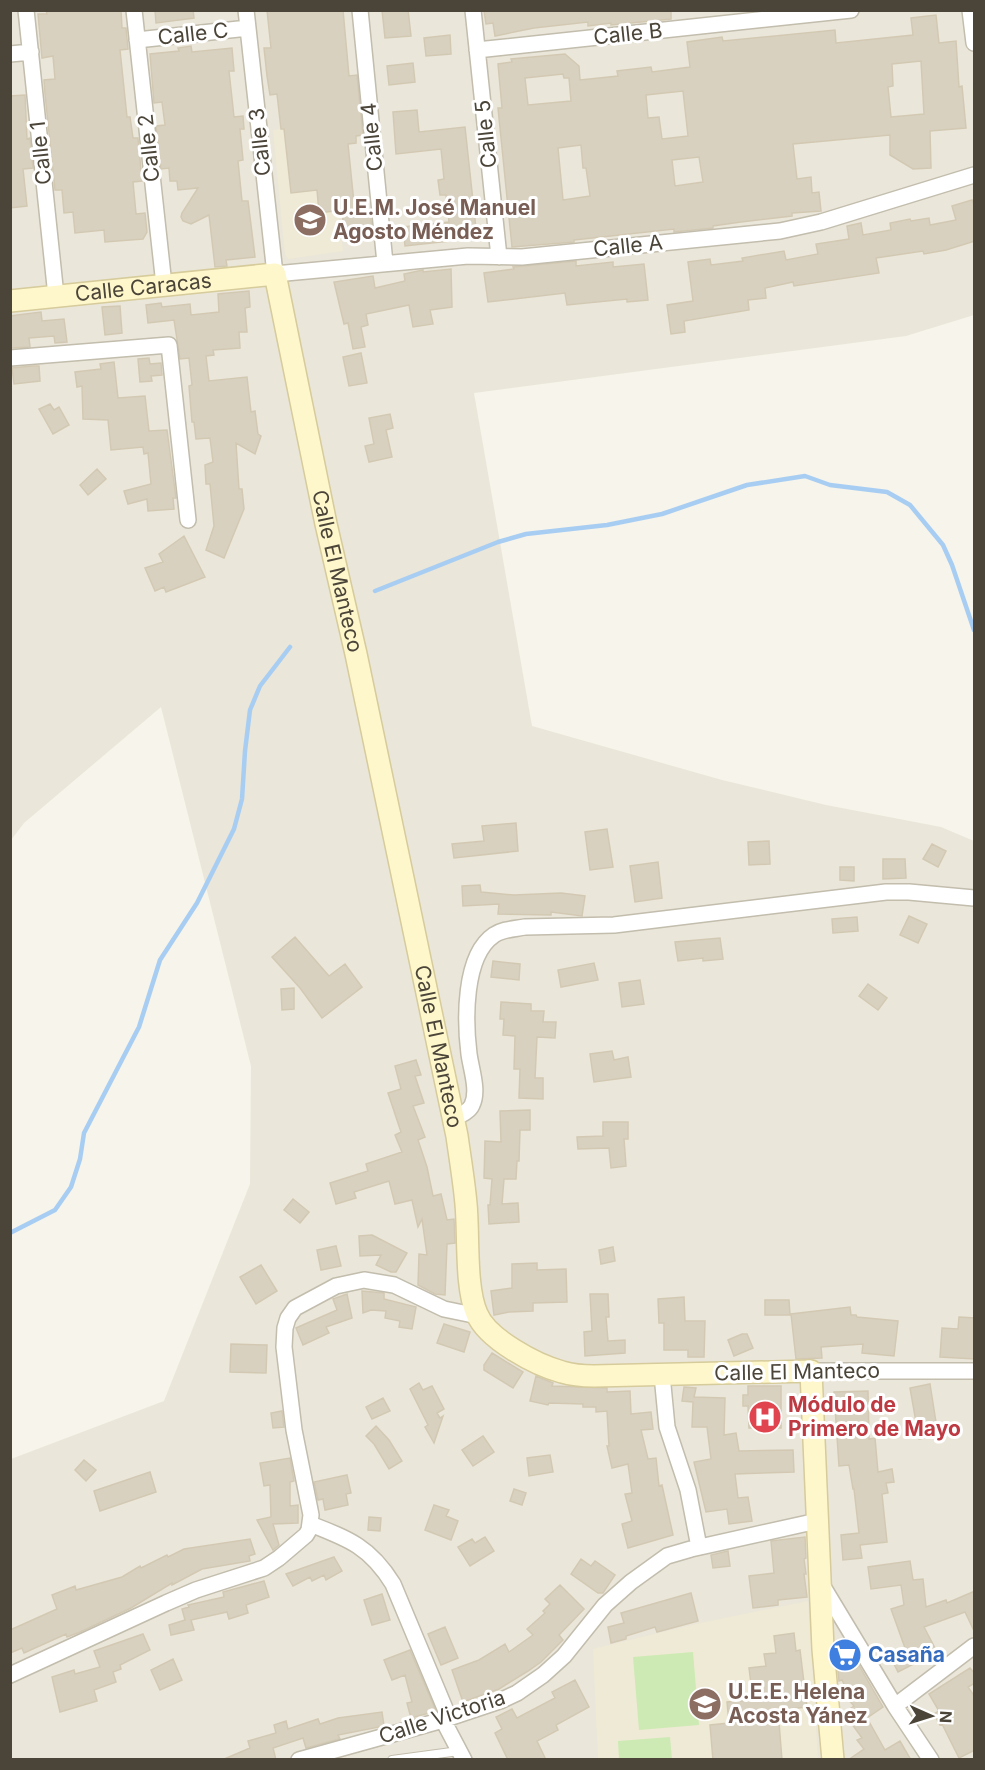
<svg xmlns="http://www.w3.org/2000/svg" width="985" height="1770" viewBox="0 0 985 1770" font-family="Inter,sans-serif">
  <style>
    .residential { fill: #eae6d9 }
    .education { fill: #efead5 }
    .green { fill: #cdeab4 }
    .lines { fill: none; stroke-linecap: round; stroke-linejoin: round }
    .stream { stroke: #a8cdf2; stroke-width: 4.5 }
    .building { fill: #d8d1c0; stroke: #d3c9b3; stroke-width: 1.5; fill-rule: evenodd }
    .lane-casing { stroke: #c2bdad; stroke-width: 10 }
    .street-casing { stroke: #c2bdad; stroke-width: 18 }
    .secondary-casing { stroke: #d6cb9b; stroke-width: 24 }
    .lane { stroke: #fff; stroke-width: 8 }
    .street { stroke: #fff; stroke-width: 15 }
    .secondary { stroke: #fff7cc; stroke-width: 21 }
    .labels { text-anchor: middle; stroke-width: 6; stroke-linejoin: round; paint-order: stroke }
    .street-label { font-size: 21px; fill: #4b4539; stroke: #fff }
    .education-label { font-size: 21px; font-weight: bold; fill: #785e54; stroke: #fff; text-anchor: start }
    .health-label { font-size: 21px; font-weight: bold; fill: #be3a42; stroke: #fff; text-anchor: start }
    .shop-label { font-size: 21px; font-weight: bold; fill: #366cbe; stroke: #fff; text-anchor: start }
  </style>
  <rect width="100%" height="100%" fill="#f6f4eb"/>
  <!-- residential -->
  <path class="residential" d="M11 11H974V315L906 336 474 393 532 726 722 780 826 805 941 827 974 841V1759H11V1459L164 1401 250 1184 251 1066 161 707 24 823 11 840Z"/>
  <!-- education -->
  <path class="education" d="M323 124 331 146 343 251 288 259 285 254 273 130Z
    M808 1601 818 1759H598L593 1649 696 1624Z"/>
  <!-- green -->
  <path class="green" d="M693 1652 699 1725 639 1730 633 1657Z
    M670 1737 672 1759H619L618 1741Z"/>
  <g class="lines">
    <!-- stream -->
    <path class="stream" d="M375 591 498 542 526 534 607 525 662 514 747 485 805 476 830 485 887 492 910 505 943 545 952 565 974 630
      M10 1233 55 1210 71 1187 80 1159 84 1133 139 1027 160 960 197 903 234 829 242 799 245 751 250 710 260 686 290 647"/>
  </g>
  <!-- building -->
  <path class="building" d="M46 10H121L122 28H126L128 49 120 50 127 117H130L133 138H138L142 181 133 182 136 214 145 213 147 232 143 239 105 242 104 230 75 233 73 212 64 213 62 190H55L45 94 44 80 55 79 53 56 42 58 38 14H47Z
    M155 10H193L194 18 156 23Z
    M267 10H343L349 76 357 75 363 135 356 136V143L348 144 355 213 370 211 372 229 344 231 342 210 319 213 317 190 291 193 284 129H281L277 94 270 95 267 76 264 48H271Z
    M382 10H408L411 36 385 38Z
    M492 10H671V19L611 25V23L588 26V22L534 28 495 36 493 23 486 24 484 11Z
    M936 15 939 43 956 41 959 87 962 86 966 128 930 131 931 168 913 169 890 155V135L793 144 797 179 811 177 812 193 819 192 821 211 792 213V216L741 222 713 226V228L674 232V229L574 240V242L512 247 498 108H502L498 64 512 62 511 59 565 54 579 66 580 80 618 76 617 71 651 67 652 72 690 67 687 42 722 37 723 41 835 30 836 43 913 35 911 18ZM921 61 924 114 891 117 888 87 893 86 892 64ZM563 74 564 78H569L571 101 528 105 525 78ZM683 91 688 136 662 139 659 117 648 118 646 95ZM581 145 583 168H586L590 196 563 200 558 148ZM699 157 703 182 675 186 672 160Z
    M450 35 451 54 426 56 424 38Z
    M191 46 192 52 232 48 234 71H229L234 117 243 116 244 129H240L243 160 238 161 242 201H248L255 257 226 260 227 266 215 267 209 215 191 224 183 221 181 217 182 213 198 188 178 190 177 181H170L169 168 161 169 156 126 165 125 162 102 154 103 150 54 179 51 178 48Z
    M413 63 415 82 389 85 387 66Z
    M25 95 27 139 30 138 33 168 23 169 27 206 10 208V96Z
    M417 110 419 132 465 127 477 238 405 246 403 227 449 222 446 195H440L438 180 444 179 441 149 396 154 393 112Z
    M972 200 975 208V241L946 250 924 254 923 251 876 258 879 273 794 286 793 282 765 288 766 298 748 300 749 310 684 321 685 332 671 334 667 305 693 301 688 262 710 259 711 265 743 261 742 258 784 251 786 260 818 254 816 244 849 239 847 226 861 223 863 235 891 230 890 223 910 219 911 221 929 218 930 225 956 220 952 206Z
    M576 261V266L613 262V267L644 264 648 300 627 302V299L567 305 565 293 488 302 484 273 514 269 513 267Z
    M451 269 452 307 430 310 433 324 413 327 409 305 366 314 368 325 361 327 365 347 353 349 348 323 344 324 334 282 373 276 375 288 405 281 404 274 423 270V272Z
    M249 291 250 307 245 308 247 332H239L240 348 213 350 214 355 206 356 209 381 247 377 251 412 255 411 258 434 261 436 255 454 236 443 239 489H242L244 509 224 558 206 550 214 526 210 484H206L205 465 213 462 210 438 196 439 194 422H192L189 386 192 385 189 358 180 359 174 320 148 323 146 305 161 303 162 307 190 304 191 315 219 312 218 294Z
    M120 306 122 333 105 335 102 307Z
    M41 312 42 321 64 319 67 342 55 343 54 336 29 338 30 347 10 348V316Z
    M361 353 367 383 349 386 343 357Z
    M149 358 150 364 161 363 162 375 151 376 152 381 140 382 138 359Z
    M114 362 118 398 145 396 149 431 167 430 176 498H173L174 509 148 511 147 499 128 504 124 491 151 484 148 453 144 454 143 447 111 450 108 420 83 419 82 386 77 387 75 372 101 369 100 364Z
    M32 366H39L40 381 14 384 12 368Z
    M50 404 54 410 59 407 69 425 53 434 39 409Z
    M390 414 393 428 386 430 392 457 369 462 365 446 374 444 369 418Z
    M97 469 106 479 88 495 80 485Z
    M184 536 205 577 166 592 164 587 155 591 145 568 163 562 159 554Z
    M516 823 518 851 454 858 452 844 484 841 482 826Z
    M607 829 613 867 590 870 585 832Z
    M769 841 770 864 749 865 748 842Z
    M932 844 946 851 938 867 923 859Z
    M883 859H905L906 878 883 879Z
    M658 862 662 898 635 902 630 866Z
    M840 867H854V881L840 880Z
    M480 885 481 892 514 895 561 893 585 896 582 916 551 912V915L498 914 499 904 463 906 462 886Z
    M909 916 927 924 918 943 900 935Z
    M857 917 858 931 833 933 832 919Z
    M295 937 329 976 345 964 362 987 322 1018 300 988 272 957Z
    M720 938 723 959 703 961V958L678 961 675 942Z
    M493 961 520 964 519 980 491 977Z
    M594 963 598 980 561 987 558 970Z
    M640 980 644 1004 622 1007 619 983Z
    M868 984 887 998 878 1010 859 996Z
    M294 988V1009L282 1010 281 989Z
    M501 1002 531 1004V1011H544L543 1022H556L555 1038 537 1037 535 1078H543V1099L519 1098 520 1069H514L515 1036 503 1035 504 1019H500Z
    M612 1051 614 1060 628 1057 631 1077 594 1082 590 1054Z
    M416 1060 421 1075 415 1076 424 1103 413 1106 425 1137 418 1140 427 1167 433 1196 441 1194 447 1220 454 1219 455 1243 447 1244 445 1295 435 1294 418 1285 419 1254 427 1255 422 1219 418 1227 412 1200 395 1204 389 1181 354 1192 356 1198 336 1204 330 1183 368 1171 366 1164 402 1152 395 1135 401 1132 388 1093 401 1089 395 1066Z
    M530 1110V1130H520L519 1161H517L516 1179H504L502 1204 518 1203 519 1222 489 1224 488 1205H490L492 1179 484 1178 485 1141 501 1142 500 1111Z
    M603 1122H628V1139H624L626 1166 611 1168 609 1148 578 1149 577 1137 603 1136Z
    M293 1199 309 1212 300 1223 284 1210Z
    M372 1235 407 1253 396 1272H391L376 1265 381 1255 360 1256 359 1236Z
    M336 1246 341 1266 321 1270 317 1250Z
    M613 1247 615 1261 601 1264 599 1250Z
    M537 1263V1270L566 1269 567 1302 533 1303V1311L509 1312 494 1315 491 1291 512 1288V1264Z
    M261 1265 277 1291 256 1304 240 1277Z
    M362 1291 384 1293V1299L416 1307 412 1329 399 1327 400 1321 385 1318 386 1311 371 1310 363 1313Z
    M347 1294 352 1318 326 1327 329 1333 303 1345 296 1328 337 1310 333 1299Z
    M590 1294H608L609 1317H606L608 1341 625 1340V1353L585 1356 584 1332 592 1331Z
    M684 1297 685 1321H705L704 1357H688V1350H664V1323H659L658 1299Z
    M765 1300H789L790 1315H765Z
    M850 1307 851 1315H856L857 1317 898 1321 894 1356 862 1353 863 1344 821 1347 822 1358 796 1359 791 1314Z
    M959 1317 975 1318V1359L940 1357 942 1328 958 1329Z
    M444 1324 470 1332 464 1352 437 1343Z
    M742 1334H747L753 1348 734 1356 728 1340Z
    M231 1344 267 1345 266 1373 230 1372Z
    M492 1353 523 1372 513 1388 484 1370V1365Z
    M536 1376 553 1383 552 1386 607 1388V1392L630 1391 631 1414 651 1412 653 1429 641 1430 648 1459 656 1458 659 1486 662 1485 673 1535 628 1548 622 1524 632 1521 625 1494 632 1493 628 1464 612 1468 607 1446H609L607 1411 596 1412V1407H583V1404L549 1403 548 1405 530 1401Z
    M419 1383 423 1390 432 1386 444 1409 437 1413 440 1418 443 1416 434 1443 425 1427 428 1425 410 1389Z
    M930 1384 938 1435 919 1439 910 1388Z
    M748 1386H781V1428H749L748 1406H743V1395H748Z
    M684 1387 696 1388 694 1397 725 1398 724 1435 736 1433 739 1451 793 1450 794 1472 735 1474 738 1498 748 1497 752 1521 729 1524 727 1509 706 1512 694 1462 711 1459 707 1427H692L693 1402 682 1401Z
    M868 1391 869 1439 875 1438 878 1472 892 1469 894 1482 886 1483 888 1493 882 1494 887 1542 860 1545 862 1558 843 1560 841 1535 859 1533 854 1489H853L849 1465 839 1466 834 1392Z
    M383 1398 390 1411 372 1419 366 1407Z
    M282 1411 284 1427 273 1428 271 1413Z
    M376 1426 389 1440 402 1461 389 1469 374 1444 366 1436Z
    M483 1436 494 1452 473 1466 462 1450Z
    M550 1455 553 1472 529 1476 527 1458Z
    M290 1458 294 1481 290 1482V1506L298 1505V1523L273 1524 279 1545 273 1550 257 1520 271 1517 270 1485 264 1486 260 1463Z
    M84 1460 96 1470 86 1481 75 1470Z
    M150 1472 156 1492 100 1511 94 1491Z
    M347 1475 351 1493 346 1494 348 1505 325 1510 323 1499 318 1500 314 1482Z
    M514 1489 526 1493 522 1505 510 1501Z
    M434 1505 449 1510 446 1516 458 1521 451 1540 425 1530Z
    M369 1517 381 1518 380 1531 368 1530Z
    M485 1537 494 1551 470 1566 458 1547 472 1539 475 1543Z
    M805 1537 806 1558 804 1559 806 1574H804L807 1597 778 1600V1605L753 1608 749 1576 774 1573 771 1541Z
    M250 1539 255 1554 249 1556 250 1561 202 1569 172 1585V1583L131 1608 80 1632 67 1637 66 1634 24 1653 22 1648 10 1653V1630L57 1609 52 1595 75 1586 76 1590 122 1577 140 1566 141 1568 167 1555 168 1557 184 1549Z
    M728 1551 730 1566 713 1568 711 1555Z
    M334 1557 342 1571 326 1580 324 1575 312 1581 310 1577 293 1586 286 1574Z
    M581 1559 591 1566 595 1561 615 1575 603 1593H598L571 1574Z
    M910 1561 913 1580 923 1579 926 1607 946 1600 947 1603 975 1591V1633L965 1612 924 1627 937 1652 898 1672 890 1656 905 1648 891 1609 904 1605 901 1585 871 1589 868 1567Z
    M264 1581 269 1597 246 1605 248 1613 229 1619 227 1612 191 1620 194 1630 171 1635 169 1625 185 1620 182 1609 189 1607 188 1605 224 1597 223 1592Z
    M560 1585 584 1609 559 1635 563 1640 541 1662 528 1671 499 1689 463 1702 452 1670 479 1660 505 1644 509 1652 533 1635 527 1629 545 1613 543 1611 550 1604 545 1599Z
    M691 1593 698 1621 657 1632 655 1627 626 1636V1639L611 1643 608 1627 624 1623 621 1613Z
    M382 1594 390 1620 372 1625 364 1600Z
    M445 1627 458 1658 441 1665 428 1634Z
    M794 1633 796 1651 800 1650 807 1707 778 1710 782 1760H713L710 1725 729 1723 727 1702 753 1700 749 1668 766 1666 764 1654 776 1653 774 1636Z
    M143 1634 150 1650 120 1665 121 1669 113 1672 116 1682 94 1690 97 1701 60 1712 52 1677 74 1670 75 1674 100 1667 94 1651Z
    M849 1648 883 1707 867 1718 885 1750 900 1741 911 1760H848L864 1749 857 1740 862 1738 844 1713 854 1706 848 1699 850 1697 842 1680 839 1681 836 1651Z
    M410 1650 436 1711 411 1718 407 1703 412 1702 405 1675 392 1680 384 1660Z
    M173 1659 182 1680 160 1690 151 1670Z
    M970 1668 975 1674V1683L968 1687 975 1697V1750L959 1758 942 1724 940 1725 934 1714 939 1711 929 1694Z
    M575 1680 589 1707 556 1725 558 1730 537 1741 546 1760H508L495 1733 502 1729 496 1717 512 1709 517 1718 555 1698 552 1692Z
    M382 1712 384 1726 338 1735 340 1739 306 1748 303 1738 273 1748 276 1760H222L250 1748 248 1741 276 1733 274 1725 286 1721 288 1729 318 1719 320 1724 338 1718Z"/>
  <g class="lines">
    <!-- lane casing -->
    <g class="lane-casing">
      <path id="lane" d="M392 1760 459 1751"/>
    </g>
    <!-- street casing -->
    <g class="street-casing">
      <path id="street" d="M26 10 56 296
        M134 10 164 285
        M246 10 275 274 468 256 522 257 780 231 821 222 974 175
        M360 10 385 263
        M473 10 499 257
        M970 10 974 43
        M137 40 248 28
        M477 50 851 10
        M10 54 31 52
        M10 358 169 345 188 520
        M453 1118C460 1115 469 1112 472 1105 479 1091 471 1069 469 1054 465 1022 463 956 494 935 503 929 514 929 525 927L614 925 886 892H909L974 898
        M811 1371H974
        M662 1375 667 1427 688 1490 699 1547
        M310 1524C349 1539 370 1547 393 1584L449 1718
        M822 1585 895 1706 931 1760
        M10 1675 166 1603 196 1590 264 1568 279 1558 306 1535 309 1530 311 1515 294 1430 284 1347 285 1328 288 1318 295 1308 336 1286 364 1280 394 1285 444 1309 478 1316
        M895 1706 974 1646
        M443 1720 464 1760
        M299 1760 443 1720 500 1701 517 1693 543 1675 564 1656 605 1605 631 1582 667 1556 691 1549 817 1521"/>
    </g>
    <!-- secondary casing -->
    <g class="secondary-casing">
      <g id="secondary">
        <path id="s1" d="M10 301 275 274 326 524 356 654 457 1136C460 1158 464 1181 466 1204 469 1234 465 1288 477 1314 487 1339 536 1365 562 1372 572 1375 583 1376 594 1376L811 1371 823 1649 833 1760"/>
      </g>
    </g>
    <!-- lane -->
    <use href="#lane" class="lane"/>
    <!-- street -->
    <use href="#street" class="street"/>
    <!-- secondary -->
    <use href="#secondary" class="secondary"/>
  </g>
  <!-- icons -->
  <defs>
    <g id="school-disc" transform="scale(1.725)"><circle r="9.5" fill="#8d6e63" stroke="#fff"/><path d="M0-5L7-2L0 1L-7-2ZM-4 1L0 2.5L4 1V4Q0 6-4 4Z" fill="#fff"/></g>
    <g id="hospital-disc" transform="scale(1.725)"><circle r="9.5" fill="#e0444e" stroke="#fff"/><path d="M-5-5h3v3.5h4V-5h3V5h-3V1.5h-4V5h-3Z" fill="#fff"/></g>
    <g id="supermarket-disc" transform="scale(1.725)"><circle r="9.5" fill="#3f7fe0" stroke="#fff"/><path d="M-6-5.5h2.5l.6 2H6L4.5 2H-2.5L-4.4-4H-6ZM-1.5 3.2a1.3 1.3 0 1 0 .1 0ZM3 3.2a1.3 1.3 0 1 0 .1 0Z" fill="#fff"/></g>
  </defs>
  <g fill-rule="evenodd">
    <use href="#school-disc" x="310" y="220"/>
    <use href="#hospital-disc" x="765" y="1417"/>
    <use href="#supermarket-disc" x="845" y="1655"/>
    <use href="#school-disc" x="705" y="1704"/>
  </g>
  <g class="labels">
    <!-- street labels -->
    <g class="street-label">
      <text transform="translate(193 34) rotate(-6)" y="7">Calle C</text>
      <text transform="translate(628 34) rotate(-6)" y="7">Calle B</text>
      <text transform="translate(486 134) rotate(-96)" y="7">Calle 5</text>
      <text transform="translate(372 137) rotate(-96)" y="7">Calle 4</text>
      <text transform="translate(260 142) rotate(-96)" y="7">Calle 3</text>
      <text transform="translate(149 148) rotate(-96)" y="7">Calle 2</text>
      <text transform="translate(41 153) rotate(-96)" y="7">Calle 1</text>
      <text transform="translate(628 246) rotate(-6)" y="7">Calle A</text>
      <text dy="7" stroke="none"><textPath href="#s1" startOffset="134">Calle Caracas</textPath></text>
      <text dy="7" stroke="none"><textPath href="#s1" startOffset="570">Calle El Manteco</textPath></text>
      <text dy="7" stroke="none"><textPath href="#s1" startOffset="1056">Calle El Manteco</textPath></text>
      <text transform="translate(797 1372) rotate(-1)" y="7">Calle El Manteco</text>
      <text transform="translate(442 1717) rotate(-18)" y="7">Calle Victoria</text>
    </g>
    <!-- education labels -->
    <g class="education-label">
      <text x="333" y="215">U.E.M. José Manuel<tspan x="333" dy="24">Agosto Méndez</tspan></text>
      <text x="728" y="1699">U.E.E. Helena<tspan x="728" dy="24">Acosta Yánez</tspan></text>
    </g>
    <!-- health labels -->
    <g class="health-label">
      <text x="788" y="1412">Módulo de<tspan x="788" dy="24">Primero de Mayo</tspan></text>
    </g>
    <!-- shop labels -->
    <g class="shop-label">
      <text x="868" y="1662">Casaña</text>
    </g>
  </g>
  <!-- border -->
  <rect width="985" height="1770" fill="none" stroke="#4b4539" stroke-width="24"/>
  <!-- north arrow -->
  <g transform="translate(931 1716) rotate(93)" stroke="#ffffff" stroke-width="4.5" paint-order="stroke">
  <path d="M0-4.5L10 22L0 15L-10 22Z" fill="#4b4539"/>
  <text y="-9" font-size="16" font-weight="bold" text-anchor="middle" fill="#4b4539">N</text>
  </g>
</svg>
